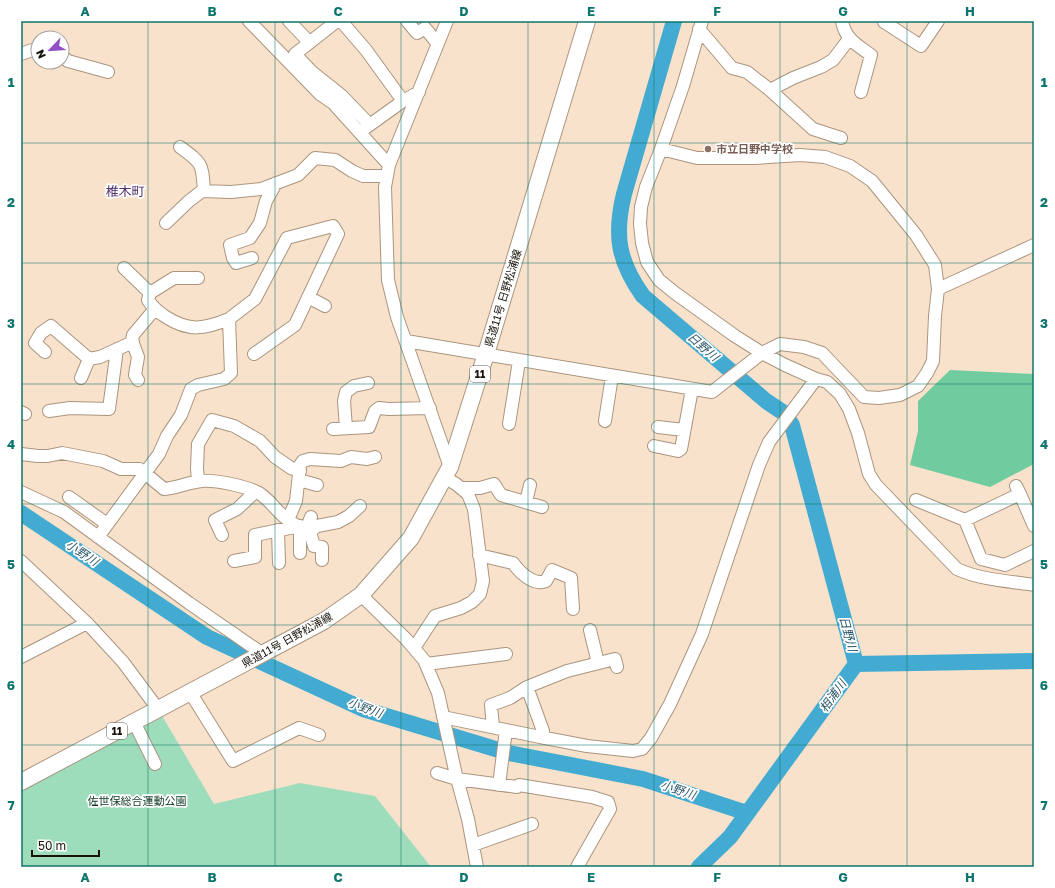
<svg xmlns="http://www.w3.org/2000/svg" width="1055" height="888" viewBox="0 0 1055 888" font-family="'Golos Text','Noto Sans JP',sans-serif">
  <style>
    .green { fill: #9eddbc }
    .forest { fill: #70cb9f }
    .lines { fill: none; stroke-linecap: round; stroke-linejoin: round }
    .river { stroke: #43abd2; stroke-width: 16 }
    .minor-casing { stroke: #aa957f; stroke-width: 14 }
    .major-casing { stroke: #aa957f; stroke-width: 18 }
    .minor { stroke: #fff; stroke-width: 12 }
    .major { stroke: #fff; stroke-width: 16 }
    .grid { fill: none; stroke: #0f766e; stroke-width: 1; stroke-opacity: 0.55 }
    .education-dot { fill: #8d6e63; stroke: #fff; stroke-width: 1.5 }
    .labels { text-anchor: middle; stroke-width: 3.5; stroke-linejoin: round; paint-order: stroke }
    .shield { fill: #fff; stroke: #5e5953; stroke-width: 1 }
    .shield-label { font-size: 10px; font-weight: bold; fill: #191209 }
    .education-label { font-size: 11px; font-weight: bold; fill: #785e54; stroke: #fff; text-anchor: start }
    .street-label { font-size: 11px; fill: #191209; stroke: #fff }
    .park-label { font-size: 11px; fill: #0e3725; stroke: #fff }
    .water-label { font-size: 12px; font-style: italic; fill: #2a5667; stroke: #fff }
    .quarter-label { font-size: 13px; fill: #4f306a; stroke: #fff }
    .neatline { fill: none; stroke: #0f766e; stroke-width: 1.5 }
    .grid-label { font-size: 13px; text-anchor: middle; font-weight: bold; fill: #0f766e }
  </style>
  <rect width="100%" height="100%" fill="#f9e2cb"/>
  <!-- green -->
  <path class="green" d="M161 714 214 804 300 783 375 796 431 867H21V791Z"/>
  <!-- forest -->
  <path class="forest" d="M950 370 1034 374V464L990 487 910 465 918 431V401Z"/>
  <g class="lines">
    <!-- river -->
    <path class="river" d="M674 21 624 194C614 235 618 261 643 296L766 401 784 413 792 425 856 664
      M21 513 207 637 363 709 509 753 643 779 747 813
      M699 867 730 837 856 664 1034 661"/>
    <!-- minor casing -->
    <g class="minor-casing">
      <path id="minor" d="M249 21 320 94 333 103 389 165
        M289 21 309 42
        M337 21 295 54 312 72 342 96 369 124
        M341 21 366 50 403 101 419 92
        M407 21 417 33 425 28 438 44
        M447 21 389 165 385 187 388 280 397 317 450 467
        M842 21C845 39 857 45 871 55L861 92
        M885 21 884 22 921 46 938 21
        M699 29 732 68 747 72 770 90 793 78 821 67 833 60 849 39
        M21 54 38 48
        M62 56 68 61 108 72
        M770 90 813 129 841 138
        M364 129 403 101
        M180 147C203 164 202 163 204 191
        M661 149 646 187 641 207 640 224 642 243 647 262 659 280 675 293 735 336 762 353 785 365 816 379 827 382 840 394 849 409 858 433 869 474 876 485 957 569C981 580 1008 581 1034 585
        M166 223 189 201 202 191 231 192 261 189 298 175 315 158 335 160 352 171 363 176H387
        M252 258 236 263 233 258 230 245 250 238 260 223 266 201 276 183
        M124 268 150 293 148 300C153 308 158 312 166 317 189 332 205 329 229 319
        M938 289 1034 245
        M150 293 174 278H198
        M308 297 325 306
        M406 341 712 392 762 353 780 344 804 347 822 353 864 397 879 398 900 395 918 386 927 373 933 361 935 316 938 289 935 265 916 235 872 181 850 166 825 157 800 155 755 158H697L661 149 683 86 702 21
        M45 352 35 343 41 333 51 326 89 359 100 357 133 342
        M81 378 89 359
        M138 380 135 375 138 357 132 341 133 335 154 310
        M49 411 70 408 109 409 117 349
        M21 412 25 414
        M605 421 612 376
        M509 424 519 361
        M658 427 684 430
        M346 428 344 401 346 392 354 386 368 383
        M333 429 369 427 375 411 379 408 389 409 430 408
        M654 446 678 451 681 449 692 389
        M21 454 38 456H48L62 453 103 461 121 469H140L164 489C177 488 189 482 202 481 216 480 246 486 259 493 270 500 277 512 288 520 294 525 303 528 310 532L317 526 338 522 349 516 360 506
        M299 480 317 485
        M198 481 197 468 198 444 212 420 234 426 260 441 275 457 291 468 300 471
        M461 488H480L494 484 501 495 542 507
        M21 492 64 512 189 603 263 654
        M1020 494 1034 526
        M69 497 107 524
        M916 500 965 520 981 559 1005 565 1034 551
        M526 502 530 485
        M288 520 296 501 300 465 303 461 310 459 341 461 351 457 367 459 375 457
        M965 520 1020 494 1016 486
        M278 530 279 563
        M306 530 311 517
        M310 532 314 546 322 547V560
        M222 535 215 520 237 509 255 492
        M98 537 159 454 167 436 181 415 191 389 198 385 224 379 231 373 229 319 255 299 287 238 333 226 338 234 295 325 254 354
        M479 555 513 563C520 573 534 586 546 581L552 570 571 578 573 609
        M21 561 87 623 123 662 158 709
        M234 561 255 557V535L300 526V553
        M361 595 406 639 424 660 438 693 456 775 468 819 477 867
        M590 630 598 663
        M414 648 435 616 461 608 472 602 480 594 483 581 474 509 468 494 456 484 445 478
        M21 657 87 623
        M426 664 506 654
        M190 692 233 761 299 728 319 735
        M443 717 540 737 543 731 527 687 567 671 615 659 617 667
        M134 722 155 764
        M493 727 491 705 510 698 527 687
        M540 737 587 746 633 751 642 749 651 738 670 704 702 634 759 465 769 442 816 379
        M437 773 457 779 517 787 519 785 592 797 608 802 610 809 577 867
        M499 785 506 730
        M473 845 532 824"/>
    </g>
    <!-- major casing -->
    <g class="major-casing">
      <path id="major" d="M21 782 324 621 361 595 411 538 450 467 486 354 587 21"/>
    </g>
    <!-- minor -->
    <use href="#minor" class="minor"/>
    <!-- major -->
    <use href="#major" class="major"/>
  </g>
  <!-- grid -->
  <path class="grid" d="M148 21V867M275 21V867M401 21V867M528 21V867M654 21V867M780 21V867M907 21V867M21 143H1034M21 263H1034M21 384H1034M21 504H1034M21 625H1034M21 745H1034"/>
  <!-- markers -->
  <circle class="education-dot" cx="708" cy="149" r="4"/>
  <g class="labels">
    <!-- shield labels -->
    <g class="shield">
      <rect x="470" y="366" width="20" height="16" rx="3"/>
      <rect x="107" y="723" width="20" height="16" rx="3"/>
    </g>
    <g class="shield-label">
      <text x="480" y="378">11</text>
      <text x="117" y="735">11</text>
    </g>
    <!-- education labels -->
    <g class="education-label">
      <text x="716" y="153">市立日野中学校</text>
    </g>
    <!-- street labels -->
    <g class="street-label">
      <text transform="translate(503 298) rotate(-73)" y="4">県道11号 日野松浦線</text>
      <text transform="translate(287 640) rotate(-29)" y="4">県道11号 日野松浦線</text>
    </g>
    <!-- park labels -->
    <g class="park-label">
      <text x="137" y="805">佐世保総合運動公園</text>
    </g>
    <!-- water labels -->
    <g class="water-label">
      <text transform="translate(703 347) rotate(41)" y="4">日野川</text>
      <text transform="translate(82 553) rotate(34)" y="4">小野川</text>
      <text transform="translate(848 634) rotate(75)" y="4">日野川</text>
      <text transform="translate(833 696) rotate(-54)" y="4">相浦川</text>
      <text transform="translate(365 708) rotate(20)" y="4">小野川</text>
      <text transform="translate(678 790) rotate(18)" y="4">小野川</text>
    </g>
    <!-- quarter labels -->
    <g class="quarter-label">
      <text x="125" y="196">椎木町</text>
    </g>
  </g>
  <!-- border -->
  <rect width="1055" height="888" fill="none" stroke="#ffffff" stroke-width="44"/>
  <!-- north arrow -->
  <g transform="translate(50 50) rotate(245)"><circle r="19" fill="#ffffff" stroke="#a3a09d"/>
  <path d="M0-3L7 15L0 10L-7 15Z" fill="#9151c6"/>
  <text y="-6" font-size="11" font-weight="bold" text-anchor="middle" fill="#191209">N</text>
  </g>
  <!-- scale -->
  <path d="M32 850v6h67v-6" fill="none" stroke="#191209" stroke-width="2"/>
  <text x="38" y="850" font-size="12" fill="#191209" stroke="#ffffff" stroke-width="3" paint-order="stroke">50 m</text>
  <rect x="22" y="22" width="1011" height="844" class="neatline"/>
  <g class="grid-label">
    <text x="85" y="16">A</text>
    <text x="212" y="16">B</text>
    <text x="338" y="16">C</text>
    <text x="464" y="16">D</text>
    <text x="591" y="16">E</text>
    <text x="717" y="16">F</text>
    <text x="843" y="16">G</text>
    <text x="970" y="16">H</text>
    <text x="11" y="87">1</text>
    <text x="1044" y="87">1</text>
    <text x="11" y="207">2</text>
    <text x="1044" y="207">2</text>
    <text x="11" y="328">3</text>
    <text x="1044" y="328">3</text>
    <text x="11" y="449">4</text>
    <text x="1044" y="449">4</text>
    <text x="11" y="569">5</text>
    <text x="1044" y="569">5</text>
    <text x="11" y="690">6</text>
    <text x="1044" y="690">6</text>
    <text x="11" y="810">7</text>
    <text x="1044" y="810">7</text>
    <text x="85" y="882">A</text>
    <text x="212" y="882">B</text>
    <text x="338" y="882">C</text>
    <text x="464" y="882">D</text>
    <text x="591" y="882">E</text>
    <text x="717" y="882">F</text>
    <text x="843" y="882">G</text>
    <text x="970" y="882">H</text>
  </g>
</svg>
